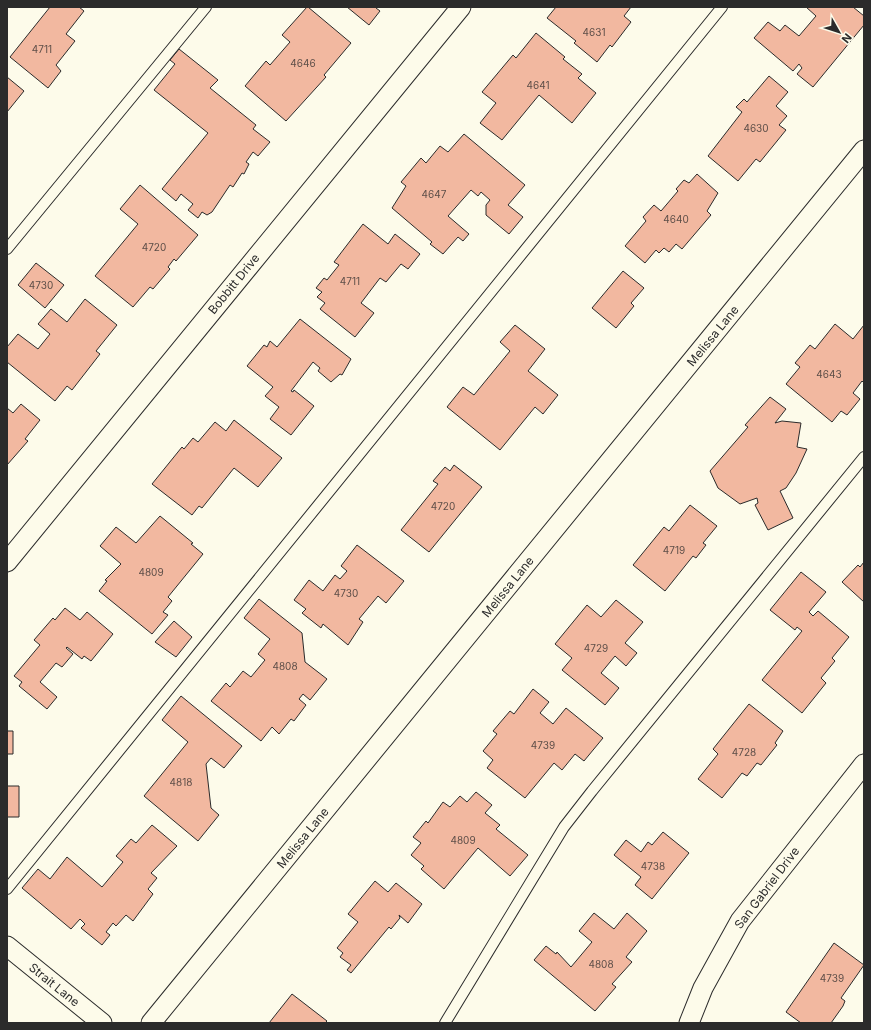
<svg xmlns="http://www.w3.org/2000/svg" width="871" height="1030" viewBox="0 0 871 1030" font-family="Inter,sans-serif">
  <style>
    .building { fill: #f2b8a0; stroke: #2b2b2b }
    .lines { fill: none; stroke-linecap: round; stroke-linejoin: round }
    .lane-casing { stroke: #2b2b2b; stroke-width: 12 }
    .street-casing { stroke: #2b2b2b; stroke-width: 21 }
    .lane { stroke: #fdfbea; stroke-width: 10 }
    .street { stroke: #fdfbea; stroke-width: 19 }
    .labels { text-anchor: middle; stroke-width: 3; stroke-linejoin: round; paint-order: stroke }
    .number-label { font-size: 10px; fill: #5d4e48 }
    .street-label { font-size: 12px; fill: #2b2b2b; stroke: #fdfbea }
  </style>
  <rect width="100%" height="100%" fill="#fdfbea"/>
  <!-- building -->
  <path class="building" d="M50 7H79L84 11 66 34 75 41 56 65 61 71 48 88 10 57Z
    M307 7H308L351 43 324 75 326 77 286 121 245 86 266 61 270 65 290 42 282 35Z
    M347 7H376V8L380 11 369 25Z
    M556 7H631L624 16 631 22 612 47 610 45 597 62 574 43 576 41 547 18Z
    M806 7H853L864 16V25L813 87 797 74 802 68 799 64 793 71 754 38 768 22 780 31 785 25 799 36 816 16Z
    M536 33 565 57 563 59 582 74 578 78 596 93 572 123 539 95 502 140 480 123 496 103 482 92 513 55 516 58Z
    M179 49 218 80 210 88 256 125 253 129 270 142 258 156 253 152 246 162 249 164 244 174 242 173 233 187 230 185 212 212 207 215 202 212 198 218 188 210 193 204 181 194 176 201 162 189 208 133 154 90 175 64 170 60Z
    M769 76 788 92 776 106 787 116 779 125 786 130 760 162 756 159 738 181 708 156 742 112 736 107 744 99 747 102Z
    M7 77 24 91 7 112Z
    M464 134 525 185 508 205 523 217 509 234 486 215V205L490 200 481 192 478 196 471 190 448 216 469 234 463 241 458 237 443 254 430 244 432 242 392 208 406 186 401 182 421 158 426 163 440 146 448 152Z
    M697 174 718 193 707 211 711 215 682 249 676 244 669 252 664 248 659 253 656 250 645 263 625 246 646 221 643 217 654 205 661 211 678 191 676 189 684 180 689 183Z
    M140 185 198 235 176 261 174 259 168 267 170 269 153 289 150 287 133 307 95 276 138 224 120 209Z
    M363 224 388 244 395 234 420 254 408 269 401 264 386 282 380 278 361 303 374 313 355 337 320 309 325 303 317 297 322 292 316 288 324 278 327 280 339 265 334 262Z
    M36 263 64 285 45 308 18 285Z
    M623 271 644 288 631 303 634 306 616 328 592 308Z
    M85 299 117 325 96 351 100 354 72 390 67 386 55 401 7 362V347L18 334 38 349 50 334 38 324 51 309 67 322Z
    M300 319 351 359 342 375 340 374 331 382 318 371 320 368 313 362 291 391 293 392 294 390 314 406 291 435 270 419 279 407 265 396 273 387 247 366 264 345 267 347 270 341 277 347Z
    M835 324 853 339 864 325V383L862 381 853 393 860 399 847 415 841 411 832 422 786 384 800 367 795 363 810 345 815 349Z
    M515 325 545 349 528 371 558 395 543 414 535 407 500 450 447 407 463 387 474 395 510 351 500 342Z
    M770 397 786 409 775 423 782 421 801 423 797 447 807 449 796 473 786 488 780 491 793 518 768 530 755 505 758 503 757 498 740 504 718 488 710 471 748 427 745 425Z
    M21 404 40 420 25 439 28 441 7 465V408L13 413Z
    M234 420 282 458 258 487 234 468 202 508 199 506 192 515 152 484 182 447 184 449 193 438 198 442 215 422 226 431Z
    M454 465 482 487 429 552 401 530 438 484 433 481 445 467 450 471Z
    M690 505 717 526 703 543 706 545 696 558 693 556 665 591 633 565 664 527 669 531Z
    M160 516 193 543 191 544 203 554 168 597 172 601 163 612 168 615 152 634 99 591 107 581 105 580 121 564 100 546 116 527 136 543Z
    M357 545 404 581 386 603 378 596 359 619 363 622 348 645 323 624 321 628 302 613 306 609 294 600 309 580 323 591 335 575 340 579 347 571 341 566Z
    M864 562V602L842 582 858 565 860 567Z
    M801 572 826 592 809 612 813 616 818 611 849 637 832 658 835 661 821 678 826 683 802 713 762 680 802 631 797 627 795 630 770 610Z
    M259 599 302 633 305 662 327 679 310 700 303 694 299 699 306 705 294 721 291 719 279 734 272 727 261 741 211 701 226 683 230 687 243 671 251 677 265 660 258 654 270 639 244 618Z
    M616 600 643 622 625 643 637 653 626 666 615 656 601 673 619 688 605 705 562 670 572 658 555 644 587 605 601 617Z
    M65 608 80 620 87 612 113 634 91 661 84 656 82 659 67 647 66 648 73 654 62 667 56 663 40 682 57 697 47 709 19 686 22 682 14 676 40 645 34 640 53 618 55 620Z
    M174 621 192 637 176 657 155 642Z
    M533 689 549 702 540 713 553 724 566 708 603 738 584 761 575 754 562 770 554 763 525 798 487 768 493 760 483 751 497 734 493 731 510 711 514 714Z
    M181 696 242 746 224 768 211 758 206 764 211 808 219 815 198 841 144 796 188 742 162 720Z
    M749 704 783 731 775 743 777 745 761 765 757 763 747 776 742 773 722 798 698 779 718 754 713 749Z
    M7 731H13V754H7Z
    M7 786H19V817H7Z
    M476 792 492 805 485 813 500 825 496 829 528 855 510 876 478 848 444 889 421 869 424 866 411 855 421 843 413 837 426 821 428 823 443 802 450 807 460 796 467 802Z
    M152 825 177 846 151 873 157 878 148 889 153 894 133 921 126 915 116 926 113 923 106 932 110 935 102 945 81 928 85 924 80 919 71 929 22 888 38 869 50 879 67 857 102 887 123 862 116 856 131 839 136 843Z
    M663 832 689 853 652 899 635 885 641 877 614 855 626 840 641 852 648 842 652 845Z
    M375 881 388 892 396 883 422 904 408 923 399 915 400 918 391 929 389 927 351 973 347 970 351 965 340 957 343 953 337 948 358 922 348 914Z
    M594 913 614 929 627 913 647 931 626 957 632 962 612 984 616 987 595 1011 534 960 546 946 556 954 557 952 571 967 592 942 579 931Z
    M834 943 864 965 841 998 845 1001 843 1006 831 1023H801L786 1012Z
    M292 994 327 1021 325 1023H269Z"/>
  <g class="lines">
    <!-- lane casing -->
    <g class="lane-casing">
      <path id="lane" d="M7 249 206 7
        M7 889 722 7
        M445 1023 564 827 592 791 864 457"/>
    </g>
    <!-- street casing -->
    <g class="street-casing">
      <path id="street" d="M7 562 461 7
        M7 946 102 1023
        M151 1023 864 150
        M689 1023 703 988 740 921 864 764"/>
    </g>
    <!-- lane -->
    <use href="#lane" class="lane"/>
    <!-- street -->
    <use href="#street" class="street"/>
  </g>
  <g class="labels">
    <!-- number labels -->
    <g class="number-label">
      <text x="594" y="36">4631</text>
      <text x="42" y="53">4711</text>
      <text x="303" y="67">4646</text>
      <text x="538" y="89">4641</text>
      <text x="756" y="132">4630</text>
      <text x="434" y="198">4647</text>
      <text x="676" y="223">4640</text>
      <text x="154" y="251">4720</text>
      <text x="350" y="285">4711</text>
      <text x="41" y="289">4730</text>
      <text x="829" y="378">4643</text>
      <text x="443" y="510">4720</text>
      <text x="674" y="554">4719</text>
      <text x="151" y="576">4809</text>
      <text x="346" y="597">4730</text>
      <text x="596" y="652">4729</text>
      <text x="285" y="670">4808</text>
      <text x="543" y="749">4739</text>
      <text x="744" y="756">4728</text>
      <text x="181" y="786">4818</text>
      <text x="463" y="844">4809</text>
      <text x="653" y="870">4738</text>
      <text x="601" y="968">4808</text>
      <text x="832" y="982">4739</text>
    </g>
    <!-- street labels -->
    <g class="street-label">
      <text transform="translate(234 284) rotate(-51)" y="4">Bobbitt Drive</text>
      <text transform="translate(713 336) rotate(-51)" y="4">Melissa Lane</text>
      <text transform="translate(508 587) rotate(-51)" y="4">Melissa Lane</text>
      <text transform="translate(303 838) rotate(-51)" y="4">Melissa Lane</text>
      <text transform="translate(767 888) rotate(-53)" y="4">San Gabriel Drive</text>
      <text transform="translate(54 985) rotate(39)" y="4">Strait Lane</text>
    </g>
  </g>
  <!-- border -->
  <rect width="871" height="1030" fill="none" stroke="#2b2b2b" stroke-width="16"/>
  <!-- north arrow -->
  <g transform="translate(839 32) rotate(129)" stroke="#fdfbea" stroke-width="3" paint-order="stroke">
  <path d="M0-3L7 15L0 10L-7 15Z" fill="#2b2b2b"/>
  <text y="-6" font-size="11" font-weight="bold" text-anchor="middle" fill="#2b2b2b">N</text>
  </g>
</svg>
